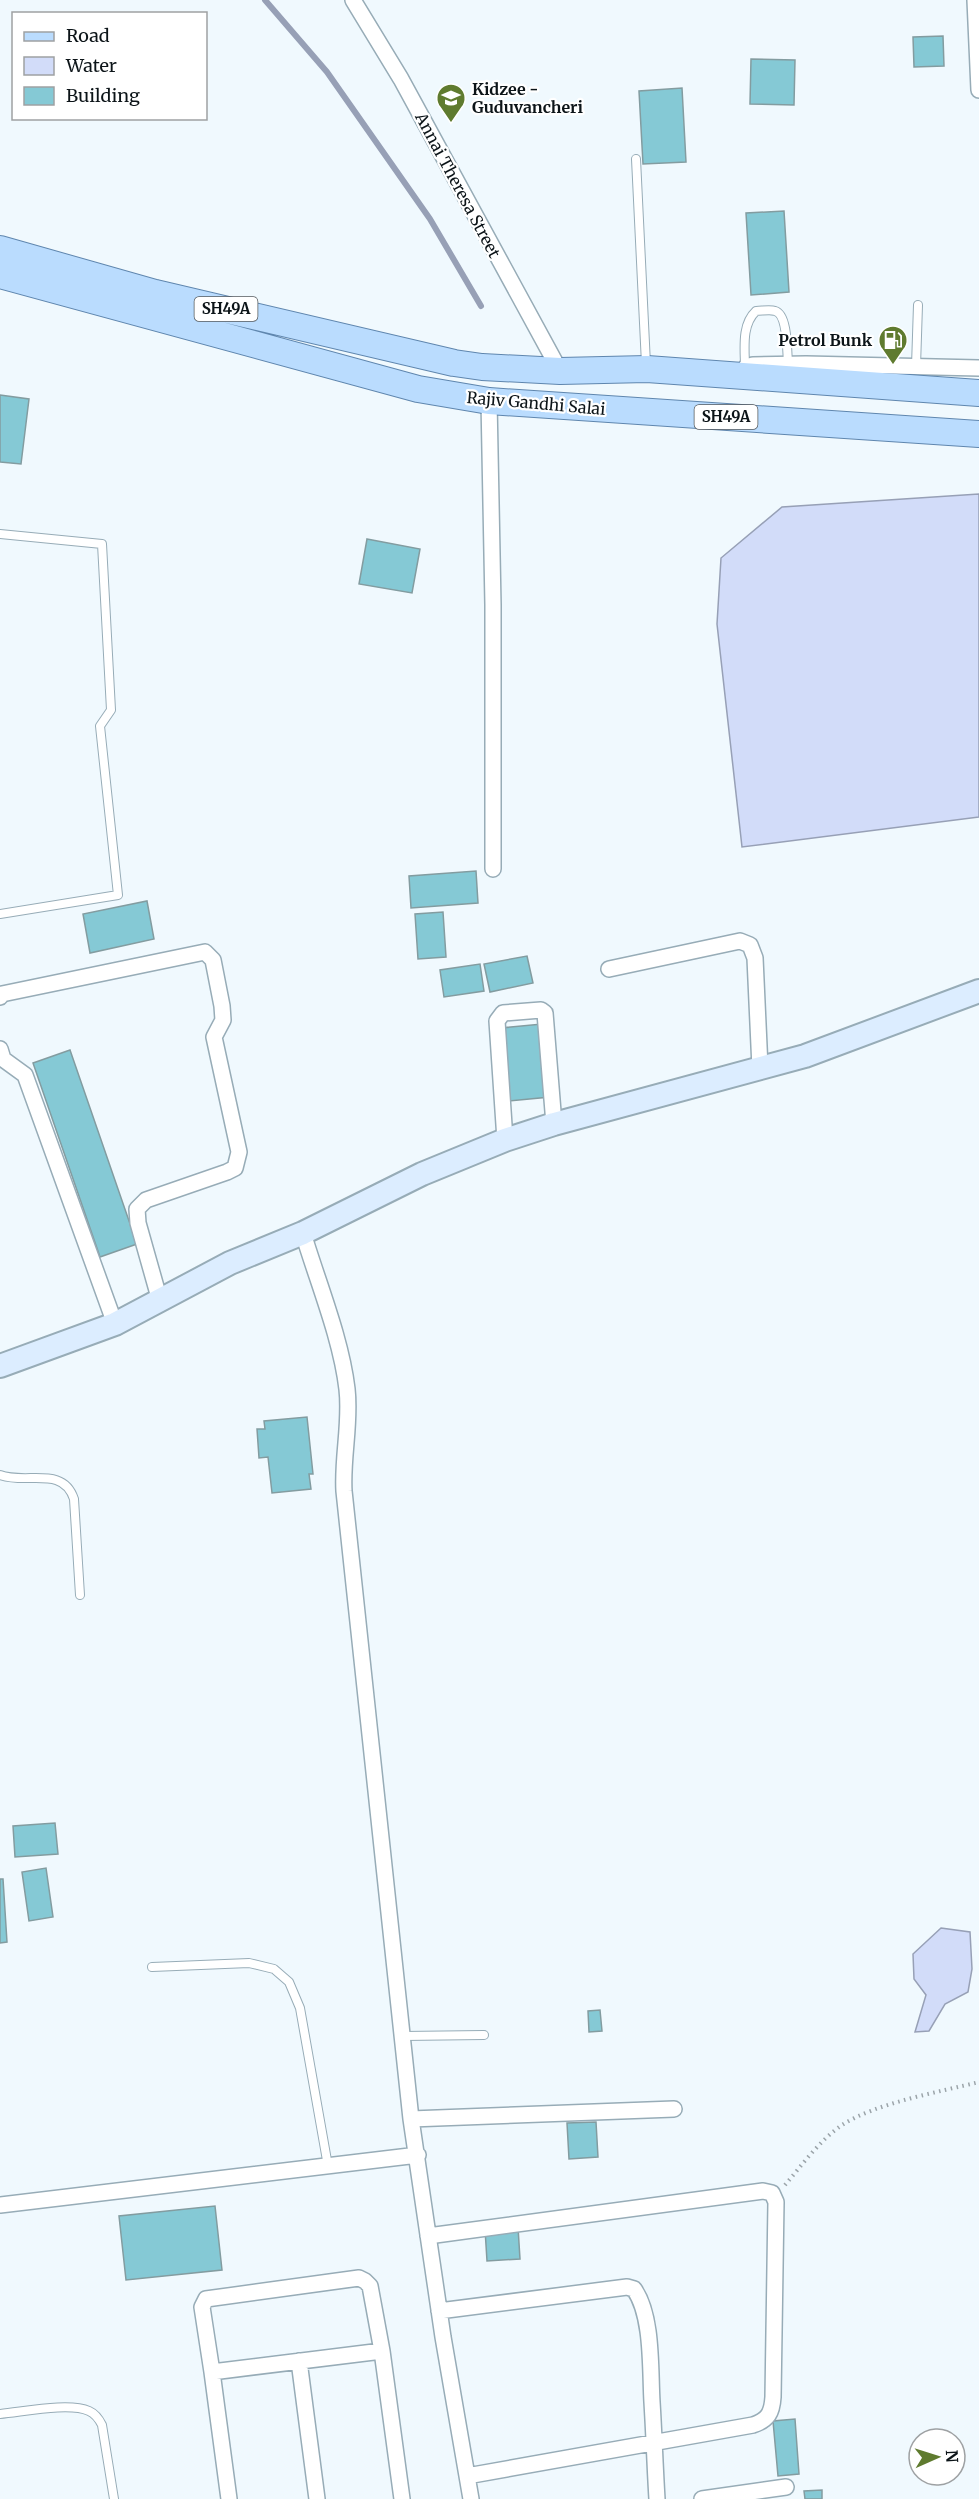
<svg xmlns="http://www.w3.org/2000/svg" width="979" height="2499" viewBox="0 0 979 2499" font-family="Merriweather,serif">
  <style>
    .water { fill: #d2dcf9; stroke: #97a0b6; stroke-width: 1.5 }
    .lines { fill: none; stroke-linecap: round; stroke-linejoin: round }
    .stream { stroke: #97a0b6; stroke-width: 6 }
    .building { fill: #85c9d5; stroke: #839ca0; stroke-width: 1.5 }
    .lane-casing { stroke: #97acb7; stroke-width: 10 }
    .street-casing { stroke: #97acb7; stroke-width: 18 }
    .secondary-casing { stroke: #97acb7; stroke-width: 26 }
    .primary-casing { stroke: #5f86ae; stroke-width: 28 }
    .path { stroke: #9ba4a9; stroke-width: 4; stroke-dasharray: 1.5 4.5; stroke-linecap: butt }
    .lane { stroke: #fff; stroke-width: 8 }
    .street { stroke: #fff; stroke-width: 15 }
    .secondary { stroke: #dcedff; stroke-width: 22 }
    .primary { stroke: #badcfe; stroke-width: 26 }
    .labels { text-anchor: middle; stroke-width: 4.5; stroke-linejoin: round; paint-order: stroke }
    .shield { fill: #fff; stroke: #555a5d; stroke-width: 1.5 }
    .shield-label { font-size: 15px; font-weight: bold; fill: #0c1418 }
    .poi-label { font-size: 16px; font-weight: bold; fill: #0c1418; stroke: #fff; text-anchor: start }
    .street-label { font-size: 16px; fill: #0c1418; stroke: #fff }
  </style>
  <rect width="100%" height="100%" fill="#f0f9fe"/>
  <!-- water -->
  <path class="water" d="M979 494V817L742 847 717 624 721 558 782 507Z
    M941 1928 970 1932 972 1969 968 1992 945 2004 929 2031 915 2032 926 1995 914 1979 913 1954Z"/>
  <g class="lines">
    <!-- stream -->
    <path class="stream" d="M265 0 327 72 430 219 481 306"/>
  </g>
  <!-- building -->
  <path class="building" d="M943 36 944 66 914 67 913 37Z
    M751 59 795 60 794 105 750 104Z
    M682 88 686 162 643 164 639 91Z
    M784 211 789 292 751 295 746 213Z
    M0 395 29 399 21 464 0 462Z
    M367 539 420 549 412 593 359 584Z
    M476 871 478 903 411 908 409 876Z
    M147 901 154 939 90 953 83 914Z
    M443 912 446 957 418 959 415 914Z
    M527 956 533 983 490 992 484 964Z
    M480 964 484 991 444 997 440 970Z
    M542 1024 550 1097 509 1101 501 1028Z
    M70 1050 137 1244 100 1257 33 1063Z
    M307 1417 313 1474H309L311 1489 272 1493 268 1457 259 1458 257 1429H265L264 1421Z
    M55 1823 58 1854 15 1857 13 1826Z
    M46 1868 53 1917 29 1921 22 1872Z
    M0 1879H3L7 1942 0 1943Z
    M600 2010 602 2031 589 2032 588 2011Z
    M596 2122 598 2157 569 2159 567 2123Z
    M215 2206 222 2270 126 2280 119 2216Z
    M518 2227 520 2259 487 2261 485 2229Z
    M795 2419 799 2474 778 2476 773 2421Z
    M822 2490V2499H805L804 2491Z"/>
  <g class="lines">
    <!-- lane casing -->
    <g class="lane-casing">
      <path id="lane" d="M636 159 646 364
        M916 366 918 305
        M745 368C745 349 741 325 756 311 762 311 770 309 775 311 788 314 787 352 788 364
        M0 534 102 544 111 710 100 726 118 895 0 914
        M0 1475C26 1485 63 1465 74 1499L80 1595
        M152 1967 249 1963 274 1969 289 1982 300 2008 328 2166
        M403 2036 484 2035
        M0 2414C23 2412 69 2402 89 2411 96 2414 99 2419 102 2425L114 2499"/>
    </g>
    <!-- street casing -->
    <g class="street-casing">
      <path id="street" d="M353 0 401 79 560 371
        M975 0 979 90
        M746 367 753 365 806 364 979 368
        M489 401 493 605V869
        M609 969 740 941 750 945 755 958 760 1068
        M0 997 2 994 205 952 213 960 222 1006 223 1020 214 1037 239 1152 235 1168 227 1172 146 1200 137 1209 138 1223 160 1301
        M0 1049 3 1059 25 1075 115 1324
        M505 1140 497 1021 503 1013 541 1010 545 1013 554 1124
        M303 1233C318 1283 341 1338 347 1389 351 1423 342 1457 344 1491L411 2119 443 2337 471 2499
        M411 2119 674 2109
        M0 2205 418 2155
        M428 2236 763 2191 772 2193 776 2202 773 2397C772 2413 768 2420 753 2425L467 2476
        M439 2311 627 2287 634 2289C653 2316 650 2369 652 2402 654 2434 655 2467 657 2499
        M299 2361 317 2499
        M212 2372 202 2307 206 2299 359 2278 365 2281 370 2286 382 2351
        M229 2499 212 2372 382 2351 402 2499
        M702 2499 786 2487"/>
    </g>
    <!-- secondary casing -->
    <g class="secondary-casing">
      <path id="secondary" d="M0 1366 115 1324 230 1263 303 1233 422 1174 505 1140 554 1124 805 1056 979 991"/>
    </g>
    <!-- primary casing -->
    <g class="primary-casing">
      <path id="primary" d="M0 249 155 293 454 363 482 367 560 371 647 369 979 393
        M0 275 418 389 489 401 979 434"/>
    </g>
    <!-- path -->
    <path class="path" d="M785 2185C802 2165 820 2140 842 2125 876 2103 939 2092 979 2082"/>
    <!-- lane -->
    <use href="#lane" class="lane"/>
    <!-- street -->
    <use href="#street" class="street"/>
    <!-- secondary -->
    <use href="#secondary" class="secondary"/>
    <!-- primary -->
    <use href="#primary" class="primary"/>
  </g>
  <!-- icons -->
  <defs>
    <g id="school-pin" transform="scale(1.5)"><path d="M0 17L-7.5 6A9.5 9.5 0 1 1 7.5 6Z" fill="#5f7b2f" stroke="#fff"/><path d="M0-5L7-2L0 1L-7-2ZM-4 1L0 2.5L4 1V4Q0 6-4 4Z" fill="#fff"/></g>
    <g id="fuel-pin" transform="scale(1.5)"><path d="M0 17L-7.5 6A9.5 9.5 0 1 1 7.5 6Z" fill="#5f7b2f" stroke="#fff"/><path d="M-5.5-6h7V0h2V4h1.3V-2.5L3-4.5l.8-.8L6-3V5H2.5V1h-1V6h-7ZM-4.2-4.7v3.2H.2V-4.7Z" fill="#fff"/></g>
  </defs>
  <g fill-rule="evenodd">
    <use href="#school-pin" x="451" y="98"/>
    <use href="#fuel-pin" x="893" y="340"/>
  </g>
  <g class="labels">
    <!-- shield labels -->
    <g class="shield">
      <rect x="194.5" y="297" width="63" height="24" rx="4.5"/>
      <rect x="694.5" y="405" width="63" height="24" rx="4.5"/>
    </g>
    <g class="shield-label">
      <text x="226" y="314">SH49A</text>
      <text x="726" y="422">SH49A</text>
    </g>
    <!-- poi labels -->
    <g class="poi-label">
      <text x="472" y="95">Kidzee -<tspan x="472" dy="18">Guduvancheri</tspan></text>
      <text x="872" y="346" text-anchor="end">Petrol Bunk</text>
    </g>
    <!-- street labels -->
    <g class="street-label">
      <text transform="translate(458 185) rotate(62)" y="6">Annai Theresa Street</text>
      <text transform="translate(536 403) rotate(5)" y="6">Rajiv Gandhi Salai</text>
    </g>
  </g>
  <!-- legend -->
  <rect x="12" y="12" width="195" height="108" fill="#ffffff" stroke="#9ea1a3" stroke-width="1.5"/>
  <rect x="24" y="32" width="30" height="9" fill="#badcfe" stroke="#9ea1a3" stroke-width="1.5"/>
  <text x="66" y="42" font-size="18" fill="#0c1418">Road</text>
  <rect x="24" y="57" width="30" height="18" fill="#d2dcf9" stroke="#9ea1a3" stroke-width="1.5"/>
  <text x="66" y="72" font-size="18" fill="#0c1418">Water</text>
  <rect x="24" y="87" width="30" height="18" fill="#85c9d5" stroke="#9ea1a3" stroke-width="1.5"/>
  <text x="66" y="102" font-size="18" fill="#0c1418">Building</text>
  <!-- north arrow -->
  <g transform="translate(937 2457) rotate(87)"><circle r="28" fill="#ffffff" stroke="#9ea1a3" stroke-width="1.5"/>
  <path d="M0-4.5L10 22L0 15L-10 22Z" fill="#5f7b2f"/>
  <text y="-9" font-size="16" font-weight="bold" text-anchor="middle" fill="#0c1418">N</text>
  </g>
</svg>
